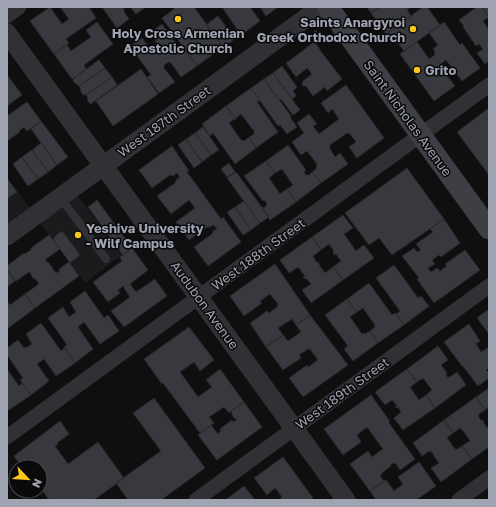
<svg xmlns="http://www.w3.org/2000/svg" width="496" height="507" viewBox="0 0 496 507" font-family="'Golos Text',sans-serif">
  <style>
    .built { fill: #1b1b1d }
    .building { fill: #38393e; stroke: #29292c }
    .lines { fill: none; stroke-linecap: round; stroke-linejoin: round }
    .path { stroke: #36373c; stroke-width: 2.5; stroke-dasharray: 2 3; stroke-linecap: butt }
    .service { stroke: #303035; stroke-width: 8 }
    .minor { stroke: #303035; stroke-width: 15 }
    .tertiary { stroke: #303035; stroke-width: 19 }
    .secondary { stroke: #3d3f45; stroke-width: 21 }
    .poi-dot { fill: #fac61c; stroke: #0a0a0b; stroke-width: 1.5 }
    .labels { text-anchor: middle; stroke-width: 3; stroke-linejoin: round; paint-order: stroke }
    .poi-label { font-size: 13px; font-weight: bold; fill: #9fa3b2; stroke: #0a0a0b; text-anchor: start }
    .street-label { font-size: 13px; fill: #9fa3b2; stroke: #0a0a0b }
  </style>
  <rect width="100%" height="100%" fill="#0f0f10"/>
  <!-- built -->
  <path class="built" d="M7 177 35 215 72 188 122 255 85 283 35 216 7 236Z"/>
  <!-- building -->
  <path class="building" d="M50 7 62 24 69 19 60 7H89L96 18 66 39 69 43 54 54 30 21Z
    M102 7H125L124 8V12L129 19 117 28Z
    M130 7H146L136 14Z
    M173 7H194L223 47 197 66 162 18 174 9Z
    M222 7H250L260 21 241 35Z
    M260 7H278L266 16Z
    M367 7H380L371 13Z
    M380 7H411L407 10 411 16 386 34 371 13Z
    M423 7H427L440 25 404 51 393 36 389 38 386 34Z
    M477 7H482L489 17 483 21 489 30V61L485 64 477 53 483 49 479 44 476 46 463 27 464 26 459 20Z
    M482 7H489V17Z
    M218 16 235 39 223 47 206 25Z
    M97 22 113 44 84 65 86 69 72 79 54 54 67 45 71 51 91 37 86 30Z
    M444 22 460 45 462 43 480 68 462 81 446 60 439 65 455 86 434 101 400 54 417 42 429 59 435 55 434 53 435 52 433 49 438 45 429 33Z
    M162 24 182 52 185 50 197 66 181 77 171 63 169 62 164 65V68L175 82 159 93 147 77 151 75 130 46 142 38 154 54 161 49 150 33Z
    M314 42 319 48V49L342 79 327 91 325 87 313 96 306 86H303L302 84V82L312 74 307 68 296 77 286 63 293 58Z
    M99 60 105 68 79 86 77 84H76L73 81 74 78Z
    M282 66 297 87 293 91 296 96 292 99 273 73Z
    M105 68 112 77 86 95 85 94 83 95 80 90 81 89 79 86Z
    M141 69 158 94 113 126 96 101Z
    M273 73 300 110 293 115 281 99 279 100 264 79Z
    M8 76 22 95 7 106V77Z
    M112 77 117 85 92 103 90 104 87 100 88 98 86 95Z
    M264 79 291 116 290 117 297 127 287 134 280 125 278 126 251 88Z
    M346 85 384 138 357 158 349 147 356 142 350 134 347 133 330 145V149L335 157 340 153 348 164 321 183 312 172 316 169 317 164 307 151 301 155 292 142 304 133 297 123 309 114 317 124 313 126 319 134 339 119 332 109 328 113 321 103Z
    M251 88 260 100 257 102 278 132 256 148 249 137 254 134V131L241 114 237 117V118L236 119 226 106Z
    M27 102 41 121 27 131 24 127 19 131 20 132 7 141V116Z
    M226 106 236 119 234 120V119L229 123 241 140 244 141 249 137 256 148 235 164 213 133 210 136 202 124Z
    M489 108V137L488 138 489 140V175L457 132Z
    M41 121 68 157 57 165 31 129Z
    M203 127 219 150 211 155 195 133Z
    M195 133 211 155 202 162 186 139Z
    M186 139 202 162 194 168 178 145Z
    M41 143 57 165 48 172 32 150Z
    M288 145 306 170 304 172 306 175H309L312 172 321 183 296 202 287 189 293 185 282 169 275 173 266 161Z
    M172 146 189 171 187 172 221 219 223 217 241 242 208 266 194 247 212 234 213 231 217 229 214 225 210 227H207L189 240 176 222 195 208 189 200 171 214 157 196 175 183 176 180 180 177 177 173 173 176 170 175 152 188 139 170Z
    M32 150 48 172 38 179 22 157Z
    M22 157 38 179 28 186 13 164Z
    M266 161 275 173 269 178 280 194 287 189 296 202 270 220 262 208 263 207 264 208 266 206 267 204 264 200 263 201 244 176Z
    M229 163 235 172 227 177 221 169Z
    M407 168 444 219 392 255 379 238 369 245 345 213Z
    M236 172 269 217 260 223 227 178Z
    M7 178 17 192 7 199Z
    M97 200 132 248 123 255 88 207Z
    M244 201 260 223 251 230 235 207Z
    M235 207 251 230 243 235 227 212Z
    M343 215 353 228 344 234 356 251 364 245 374 258 343 280 333 267 341 261 336 254 334 255 333 252 334 251 329 244 321 250 312 237Z
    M444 219 460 243 441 257 439 255 432 260 435 264 428 268 431 272 437 268 440 271 447 266 445 264 465 250 480 270 434 303 417 279 419 278 402 256 414 248 417 252 421 250 416 244 433 232 430 229Z
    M60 232H63L80 255 70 263 53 239Z
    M49 235 60 249 46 259V262H48L56 273 60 271 59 269 69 262 79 276 35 308 25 294 39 284 36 279H34L31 275V273L29 272 16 281 7 270V266L24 253 25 254 31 250V248Z
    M312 237 321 250 313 256 317 263 318 262 320 265H319L325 273 333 267 343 280 311 303 302 290 311 284 306 278 305 279 303 277 305 276 298 267 289 273 280 260Z
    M132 248 148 270 130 284 136 292 155 279 167 296 124 327 111 311 130 297 123 286 118 290 120 293 108 302 93 282 122 261 120 257Z
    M275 264 310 315 296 325 292 319 278 328 283 335 266 347 250 323 267 311 269 313 277 307 278 304 270 294 260 301 262 303 244 316 230 296Z
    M394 265 418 298 421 296 429 306 404 325 396 314 400 311 376 278Z
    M7 270 15 281 7 287Z
    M369 283 392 315 395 313 404 325 378 343 370 331 375 327 374 325H375L363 308 357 312 347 299Z
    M85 291 104 318 108 315 119 331 100 344 84 322 78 327 93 349 75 363 64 347 67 345 48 318 63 307 69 317 76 312 70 302Z
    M25 294 35 308 7 329V301L10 305Z
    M347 299 357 312 350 317 362 334 364 333 365 334 370 331 378 343 353 361 344 349 348 346 325 315Z
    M489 309V334L477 318Z
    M310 315 348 365 303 397 289 378 307 365 308 367 318 360 310 349H308L299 355 301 358 283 370 266 347 283 335 288 341 301 332 296 325Z
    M41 323 61 351 64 348 75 363 56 376 44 359 37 364 49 381 31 395 20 380 23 378 7 355V348L18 340 23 347 26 348 32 344 31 342 26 334Z
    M469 324 480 341 476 344 481 352 489 347V368L486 370 489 373V378L478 386 463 366H462L444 342Z
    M189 327 214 360 200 371 194 362 180 372 198 397 212 387 206 380 220 369 244 402 229 413 224 407 209 417 214 423 200 433 163 383 162 384 144 359Z
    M438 346 448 360 441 365 447 373 446 374 447 377H450L457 372 466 385 435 408 426 395 432 390 424 379H421L417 382 407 369Z
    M7 369 19 386 22 383 31 395 9 410 7 408Z
    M407 369 417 382 410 387 419 400 426 395 435 408 403 430 394 418 401 412 398 407 397 408 395 407 397 406 392 400 385 405 375 392Z
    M489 388V407L485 410 476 397Z
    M371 395 389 420V423L415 459 400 470 396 464 393 463 390 465 391 466 382 473 380 476 384 481 370 491 350 464 368 451 372 457 383 449 367 427 357 435 361 442 343 455 324 429Z
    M476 397 485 410 480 413 478 416 482 421 483 420 484 421 483 422 487 428 489 427V447L472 459 462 446 470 441 464 432 460 428 453 433 444 420Z
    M154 398 205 468 161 500H128L116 483 161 451 133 413Z
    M244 402 262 427 217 460 198 435 211 425 218 434 221 431 220 429 232 420 233 422 237 420 233 417 231 411Z
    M444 420 453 433 447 438 455 449H458L462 446 472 459 441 482 431 468 439 463 433 455H434L432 452 429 451 422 456 413 443Z
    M60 421 69 434 57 443 58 444 55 446 68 464 98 442 124 478 94 500H49L40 487V467H22L14 456Z
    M283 457 313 498 311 500H279L282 497 275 488 267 495 254 478Z
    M419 462 436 486 416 500H376L370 491 386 480 394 491 403 484 398 477Z
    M244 486 255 500H225Z"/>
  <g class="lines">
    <!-- path -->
    <path class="path" d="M315 31 317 34 322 31"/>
    <!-- service -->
    <path class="service" d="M60 197 106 259"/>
    <!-- minor -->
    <path class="minor" d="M7 16 19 7
      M7 437 489 85
      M196 500 489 286
      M459 500 489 478"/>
    <!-- tertiary -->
    <path class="tertiary" d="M7 33 346 500
      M7 236 321 7"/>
    <!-- secondary -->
    <path class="secondary" d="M328 7 489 229"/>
  </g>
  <!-- markers -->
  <g class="poi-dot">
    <circle cx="178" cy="19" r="4"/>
    <circle cx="413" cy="29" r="4"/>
    <circle cx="417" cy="70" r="4"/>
    <circle cx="78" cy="235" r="4"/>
  </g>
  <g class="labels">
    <!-- poi labels -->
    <g class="poi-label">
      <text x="405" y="27" text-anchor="end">Saints Anargyroi<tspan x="405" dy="15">Greek Orthodox Church</tspan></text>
      <text x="178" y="38" text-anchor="middle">Holy Cross Armenian<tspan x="178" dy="15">Apostolic Church</tspan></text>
      <text x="425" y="75">Grito</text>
      <text x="86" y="233">Yeshiva University<tspan x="86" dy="15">- Wilf Campus</tspan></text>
    </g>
    <!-- street labels -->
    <g class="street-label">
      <text transform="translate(408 118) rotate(54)" y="5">Saint Nicholas Avenue</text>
      <text transform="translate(164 121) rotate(-36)" y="5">West 187th Street</text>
      <text transform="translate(258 254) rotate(-36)" y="5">West 188th Street</text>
      <text transform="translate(205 305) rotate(54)" y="5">Audubon Avenue</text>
      <text transform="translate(342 393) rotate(-36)" y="5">West 189th Street</text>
    </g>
  </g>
  <!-- border -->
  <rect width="496" height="507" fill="none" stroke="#9fa3b2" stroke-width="16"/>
  <!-- north arrow -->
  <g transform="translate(28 479) rotate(115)"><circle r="19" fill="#0a0a0b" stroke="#46474e"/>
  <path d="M0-3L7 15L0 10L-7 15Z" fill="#fac61c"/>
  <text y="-6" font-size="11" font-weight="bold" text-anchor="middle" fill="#9fa3b2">N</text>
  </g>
</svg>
